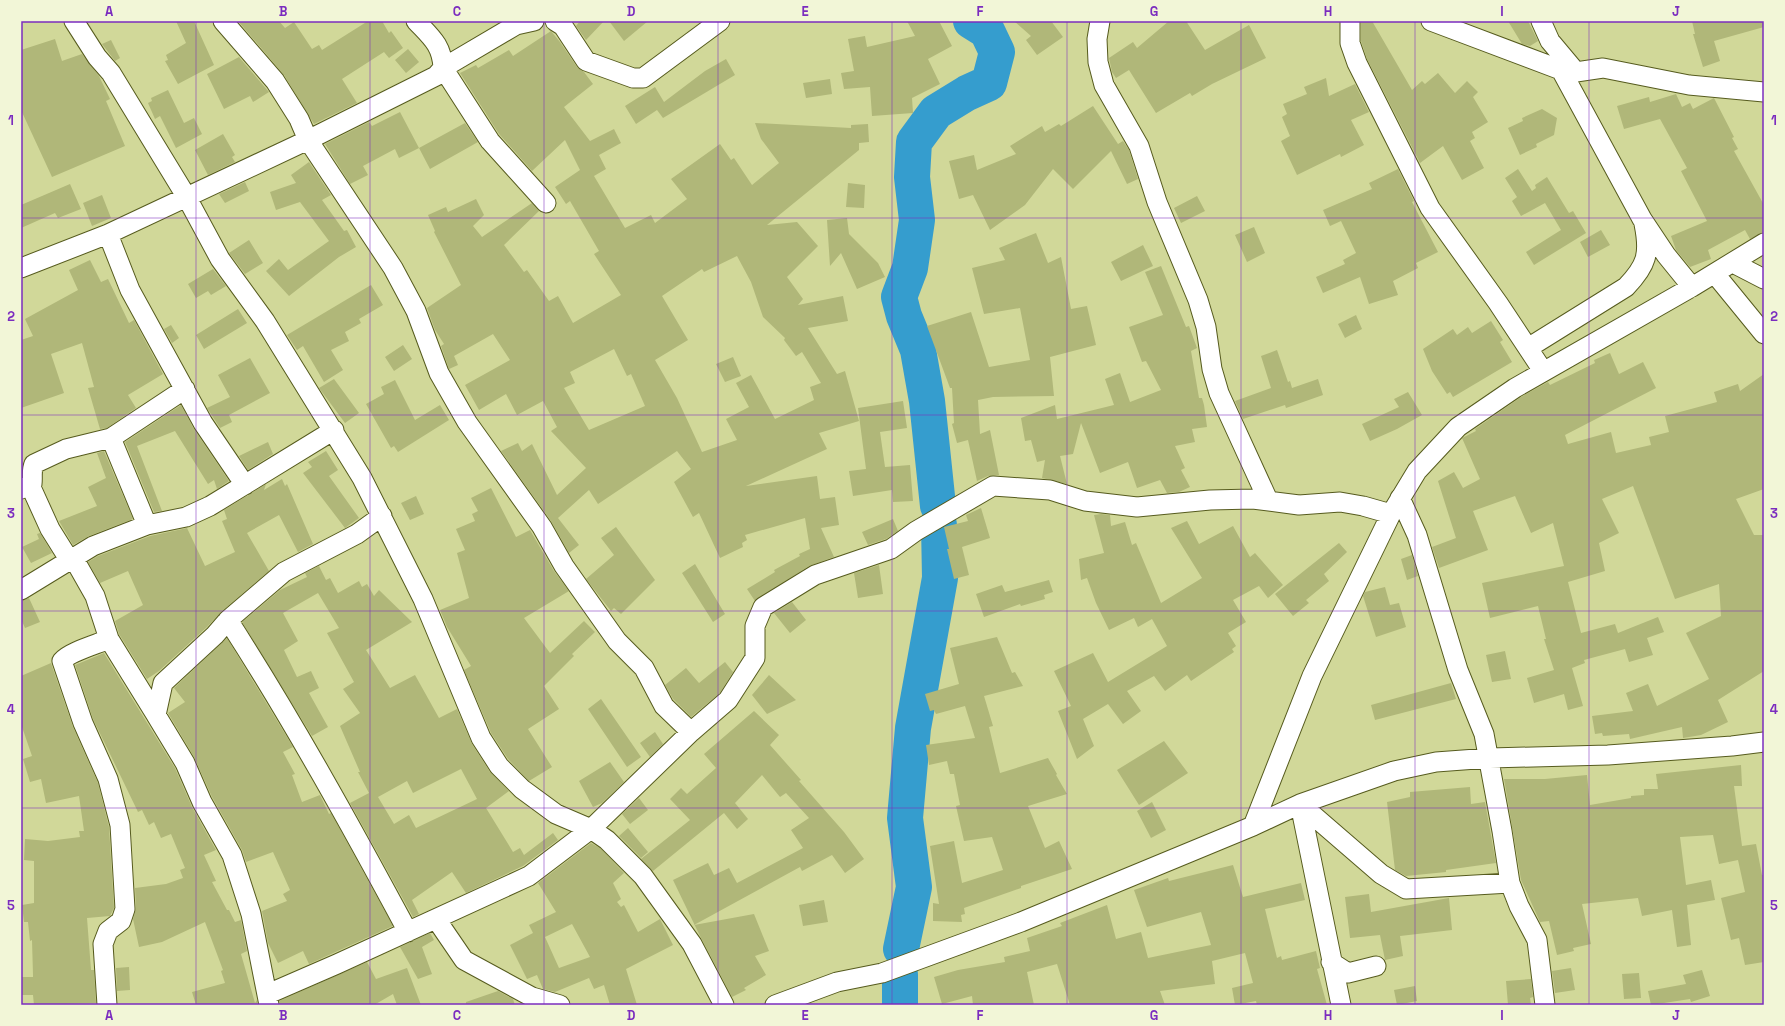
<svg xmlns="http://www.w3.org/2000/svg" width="1785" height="1026" viewBox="0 0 1785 1026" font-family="'Space Grotesk',sans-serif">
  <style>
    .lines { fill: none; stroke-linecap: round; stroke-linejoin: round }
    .river { stroke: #359dce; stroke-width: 36 }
    .building { fill: #b0b779; fill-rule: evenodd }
    .street-casing { stroke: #565b1e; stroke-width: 21 }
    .street { stroke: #fff; stroke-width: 19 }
    .grid { fill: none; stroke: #7b2cbf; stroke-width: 1; stroke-opacity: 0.55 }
    .neatline { fill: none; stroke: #7b2cbf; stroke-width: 1.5 }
    .grid-label { font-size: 13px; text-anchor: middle; font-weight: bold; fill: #7b2cbf }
  </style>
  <rect width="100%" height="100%" fill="#d1d899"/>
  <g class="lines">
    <!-- river -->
    <path class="river" d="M938 506 927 401 918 350 904 316 899 297 910 268 917 220 912 177 914 142 936 112 967 93 989 83 997 52 987 31 971 21
      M901 949 914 887 905 818 913 728 940 578 939 525
      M900 1005V974"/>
  </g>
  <!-- building -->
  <path class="building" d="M176 21H194L214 65 178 84 165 61 168 60 166 55 186 43Z
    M238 21H279L285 28 294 22 312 49 319 45 322 50 368 21H382L389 33 391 31 403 48 389 58 384 52 342 79 357 103 314 124 284 75Z
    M580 21H604L586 40 576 26Z
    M609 21H648L624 41Z
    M907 21H939L952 46 928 59 940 84 912 98 913 113 872 116 870 87 844 89 841 73 854 71 848 39 865 36 867 47 915 36Z
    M1014 21H1051L1063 37 1037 55 1026 40 1031 36Z
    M1169 21H1186L1205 50 1249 25 1266 58 1212 84 1192 96 1190 93 1156 113 1129 70 1116 78 1112 72 1109 58 1133 42 1137 48Z
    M1361 21H1372L1412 90 1422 81 1425 84 1438 73 1455 93 1467 81 1478 92 1473 97 1488 122 1472 132 1475 138 1470 141 1484 168 1462 180 1443 146 1420 163 1367 59 1361 41Z
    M1508 21H1528L1538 41 1530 46 1522 44Z
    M1692 21H1764V27L1714 41 1720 61 1703 67 1693 34H1695Z
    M551 31 560 42 577 67 584 72 593 84 564 107 590 141 614 129 621 143 599 155 606 169 594 176 625 228 651 215 655 223 687 199 671 179 720 144 731 160 734 158 752 185 779 163 761 139 755 123 851 128V125L868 124 869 142 859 143V150L767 225 797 222 818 246 787 277 803 299 798 305 843 296 848 321 808 328 837 374 845 371 859 421 819 433 827 449 746 486 817 476 820 499 835 497 839 525 821 528 834 557 809 566 755 601 747 589 775 572 774 570 800 556 799 554 810 549 805 518 745 535 747 540 742 543 743 547 720 558 699 513 693 517 674 482 691 469 677 451 598 504 589 490 558 518 579 545 569 553 551 521 501 451 518 443 522 451 532 444 557 495 586 468 551 431 557 427 543 401 517 415 506 394 479 410 465 385 510 360 493 334 454 356 458 365 449 369 441 346 444 344 435 330 427 308 461 285 434 232 435 231 428 215 446 207 448 212 476 199 484 215 473 226 482 237 532 203 539 211 504 245 524 272 527 270 549 301 558 296 573 323 621 295 594 254 599 251 570 201 566 204 555 187 580 170 565 140 532 171 499 134 460 73 476 65 478 68 509 50 513 56ZM737 256 751 282 763 317 785 338 784 340 796 356 802 352 821 383 810 387 814 400 775 419 751 375 736 383 749 407 726 419 737 440 702 452 677 398 655 360 688 340 662 296 702 269 704 272ZM614 349 627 376 631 374 645 406 589 430 564 388 575 383 570 372Z
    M55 39 62 61 82 54 99 76 110 99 106 101 125 146 52 177 21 110V50Z
    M111 40 120 58 115 61 102 44Z
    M408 49 419 62 406 73 395 60Z
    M239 57 269 92 253 102 250 96 224 109 207 74Z
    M726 59 735 75 663 118 657 110 636 124 625 106 655 87 664 102 705 71Z
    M1326 78 1329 96 1355 84 1369 112 1351 120 1364 145 1341 157 1340 154 1297 175 1281 141 1290 136 1282 117 1287 114 1283 104 1307 94 1304 87Z
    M830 79 832 94 806 98 803 83Z
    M168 90 184 123 194 118 202 134 176 148 160 116 155 119 148 103 152 101 151 98Z
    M1676 94 1682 107 1690 103 1693 109 1714 98 1734 137 1732 138 1738 149 1734 151 1764 205V232L1750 239 1745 230 1708 250 1711 259 1690 267 1676 250 1671 236 1707 221 1681 171 1687 168 1660 119 1624 129 1617 106 1649 97 1650 102Z
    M1093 106 1118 144 1123 141 1129 150 1138 179 1127 184 1111 151 1073 189 1053 169 1025 205 990 230 973 195 959 199 949 161 974 155 977 170 1016 154 1010 146 1042 126 1045 132 1059 124 1061 126Z
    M1542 109 1557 118 1554 135 1536 144 1537 147 1520 155 1508 128 1523 121 1522 118Z
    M400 112 419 148 399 158 395 149 363 166 368 175 350 184 325 144 369 122 372 126Z
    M465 123 478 142 430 169 419 148Z
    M223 134 235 155 232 157 235 162 208 175 195 150Z
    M309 162 331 195 322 200 344 231 347 230 356 247 339 257 289 296 266 271 279 259 288 270 329 241 300 202 276 210 270 192 296 183 291 175Z
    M1398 169 1414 201 1412 202 1438 252 1416 263 1418 268 1393 281 1398 295 1369 304 1360 277 1323 293 1316 277 1345 264 1343 260 1356 253 1341 221 1330 226 1323 210 1372 189 1369 183Z
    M1518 169 1532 191 1536 188 1535 185 1547 177 1569 213 1573 211 1586 233 1534 265 1526 252 1561 230 1545 203 1521 216 1512 201 1517 197 1505 178Z
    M245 182 249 191 225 203 219 194Z
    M848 183 865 185 864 208 846 207Z
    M70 184 81 209 58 218 55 213 21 228V205Z
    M102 195 111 218 92 226 83 203Z
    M1197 196 1205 211 1181 223 1174 208Z
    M847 218 849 234 878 263 885 277 857 289 841 253 830 266 827 220Z
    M1254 227 1265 253 1247 262 1235 235Z
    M1601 230 1610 245 1588 257 1580 242Z
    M1036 233 1048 263 1061 257 1071 309 1087 306 1096 345 1050 357 1054 396 993 397 978 400 980 434 990 430 999 475 988 476 977 481 968 440 957 443 952 424 954 423 952 388H950L927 326 971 312 989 367 1030 360 1020 308 984 314 972 268 1005 260 999 248Z
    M249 240 263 263 245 274 229 253Z
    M1143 245 1153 266 1121 281 1111 262Z
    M90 260 101 282 108 279 129 323 134 320 163 374 128 395 136 408 107 428 100 429 88 388 94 387 82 343 51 354 64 393 21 408V340L33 336 25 319 78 290 69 270Z
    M1161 266 1186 327 1189 326 1197 348 1191 351 1199 398H1202L1204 405 1207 427 1192 429 1195 442 1175 446 1185 468 1181 470 1190 487 1179 492 1167 493 1160 480 1137 488 1128 462 1100 473 1081 423 1073 454 1060 456 1067 484 1042 478 1045 460 1037 462 1031 440 1025 441 1021 418 1055 405 1057 419 1114 405 1105 379 1120 373 1130 402 1161 390 1146 361 1142 362 1129 327 1163 315 1145 272Z
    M213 269 226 286 211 295 208 291 196 298 188 284Z
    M371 285 383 305 359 319 361 323 345 332 349 341 331 350 343 370 324 382 303 346 297 350 287 335Z
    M238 309 247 323 204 349 196 335Z
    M1356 315 1362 329 1345 338 1338 324Z
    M1491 321 1503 340 1500 342 1512 362 1453 397 1450 392 1447 394 1432 371 1423 349 1453 329 1457 335 1468 327 1472 333Z
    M171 325 179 338 172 343 164 329Z
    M403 345 412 359 394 371 385 357Z
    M1277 350 1288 382 1290 381 1292 388 1318 379 1323 395 1286 408 1285 405 1243 419 1235 401 1271 388 1261 356Z
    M1610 353 1619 374 1643 362 1656 388 1565 435 1568 444 1611 432 1616 453 1651 445 1649 437 1669 432 1665 416 1717 402 1714 392 1738 384 1740 391 1764 374V489L1736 499 1754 535H1764V671L1718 700 1728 722 1701 735 1683 738 1682 727 1630 739 1629 734 1603 736 1602 733 1595 734 1592 716 1633 711 1626 693 1648 684 1657 706 1709 679 1686 633 1721 616 1719 584 1675 599 1633 486 1602 499 1619 533 1599 543 1605 571 1568 582 1581 633 1615 624 1618 633 1658 617 1664 632 1647 638 1653 655 1629 662 1625 649 1584 660 1585 663 1572 668 1583 706 1568 710 1564 694 1534 703 1527 678 1554 670 1544 639H1546L1538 606 1490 618 1482 583 1564 566 1553 523 1531 533 1515 496 1473 511 1488 550 1439 568 1432 547 1456 538 1438 481 1454 472 1463 488 1480 479 1462 438 1476 431 1475 429 1521 397 1548 382 1550 385 1595 363 1594 360Z
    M733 357 741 376 725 382 716 364Z
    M250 358 270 393 229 415 232 422 220 428 207 408 230 397 218 375Z
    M334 379 359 413 345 423 319 388Z
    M395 380 415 420 440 405 449 420 398 452 394 446 391 448 366 404 384 394 381 387Z
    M1408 392 1422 415 1397 429 1370 441 1362 424 1399 407 1394 399Z
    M903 401 907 428 880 432 885 467 910 465 913 501 893 502 892 490 853 496 849 471 866 469 858 408Z
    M181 405 194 429 229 481 217 489 214 480 208 484 175 431 137 446 162 511 154 512 125 442Z
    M268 442 273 454 248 470 239 456Z
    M104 451 133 519 89 536 73 545 59 521 97 506 88 487 106 478 97 453Z
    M326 451 338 470 329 476 359 518 345 528 303 473 312 467 308 462Z
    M282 479 285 486 287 484 313 544 298 552 279 515 247 533 269 571 221 612 207 627 159 671 147 679 119 634 115 621 143 605 128 571 100 583 88 562 98 556 150 536 187 528 205 566 235 552 222 521 227 519 224 510 266 484 264 490Z
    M491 488 516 537 530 530 554 571 569 591 524 618 550 653 584 621 595 632 572 654 574 656 544 686 559 709 528 729 552 767 529 781 508 759 491 733 464 670 471 666 447 627 440 610 469 598 457 553 465 550 456 529 475 521 472 514 478 511 471 498Z
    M416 496 424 514 410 520 401 503Z
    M981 508 990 538 962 547 969 575 954 579 947 549H949L944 527 968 521 966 515Z
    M1101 514 1110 515 1111 526 1125 522 1132 545 1136 543 1161 603 1202 578 1171 528 1187 521 1199 544 1233 526 1250 557 1255 553 1283 585 1268 598 1259 586 1233 600 1246 622 1228 633 1236 646 1232 649 1234 652 1191 681 1187 675 1165 691 1154 676 1127 691 1141 711 1123 724 1108 704 1083 719 1094 746 1077 759 1058 711 1071 706 1054 671 1093 653 1108 682 1167 646 1152 619 1138 627 1134 618 1109 630 1096 603 1087 578 1081 580 1079 559 1104 553 1094 515Z
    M893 519 898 531 886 539 868 545 862 532Z
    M616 527 655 580 621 614 614 608 611 611 586 579 614 555 601 538Z
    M40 533 52 553 31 563 22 547 39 539 37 534Z
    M1339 543 1347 552 1324 574 1329 581 1306 600 1309 603 1293 616 1275 594Z
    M1412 555 1418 576 1407 580 1401 559Z
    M695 564 725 614 713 622 682 573Z
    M879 565 883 594 858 598 854 573Z
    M319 566 326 580 330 578 338 593 359 581 362 587 367 584 374 596 379 590 412 622 366 650 390 688 415 675 439 718 457 709 472 744 490 772 509 791 486 808 513 852 520 848 524 855 553 833 558 840 523 866 466 893 452 872 412 900 419 914 413 917 350 803 369 793 358 772H360L340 726 360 713 343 689 354 682 327 633 339 628 318 593 283 613 298 641 284 650 297 677 311 671 319 688 309 693 328 727 312 736 242 622 280 590 307 577 305 573ZM461 769 477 799 416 828 409 815 394 824 378 797 407 781 413 793Z
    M1049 580 1053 592 1044 595 1045 599 1021 606 1020 604 984 617 976 594 1002 585 1005 592Z
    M1385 587 1390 605 1399 603 1406 627 1376 637 1363 596 1365 592Z
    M29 598 40 622 25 628 21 619V601Z
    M792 602 806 620 790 633 774 613Z
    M997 637 1012 673 1015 672 1023 686 984 696 993 726 989 727 1000 773 1048 758 1057 774 1056 775 1067 794 1028 806 1045 848 1059 841 1072 869 1021 886V888L964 908 965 914 961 915 962 922 933 921V903L939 904 930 846 954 841 962 883 1003 870 992 837 964 841 956 806 960 805 954 774H950L947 761 929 765 926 745 975 738 965 706 936 714 934 710 930 711 925 694 959 684 950 648Z
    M227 638 293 747 283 752 295 774 292 775 302 802 320 795 329 814 331 813 393 926 309 964 303 951 278 963 268 943 262 911 287 901 283 894 290 890 273 852 246 862 242 850 212 797 194 757 168 713 185 702 174 688Z
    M1505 651 1511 679 1492 682 1486 655Z
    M104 653 175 768 192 807 216 850 204 855 216 881 212 882 227 910H229L235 922 241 920 247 951 241 954 255 1003 257 1000 258 1005H196L192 992 225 983 221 971 223 970 205 922 162 942 139 947 133 919 136 909 135 888 166 884 183 878 180 870 185 868 171 834 161 838 154 822 149 825 142 810 138 812 93 719 75 665Z
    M725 662 733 672 720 693 691 717 673 699 665 685 686 668 699 683Z
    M51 663 73 727 98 783 109 827 114 908 110 916 87 918 91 970H94L96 1003 34 1005 33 995H21V977H33V975L32 940 30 941 28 922H24L22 905 34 903V861L24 860 25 839 48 841 80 837 79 831H84L79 796 46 803 41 779 30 782 23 759 32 756 21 724V676Z
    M769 675 796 700 767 714 752 695Z
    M1451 683 1456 699 1375 720 1371 705Z
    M601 699 641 757 627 767 588 709Z
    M754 711 779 735 770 745 801 780 799 781 844 832 864 859 845 873 832 855 802 871 800 867 694 925 754 914 769 951 755 956 766 975 744 988 746 990 732 997 699 934 673 880 708 863 714 875 729 868 737 883 803 848 791 830 809 818 786 793 780 797 762 775 735 803 748 819 737 829 724 813 653 871 641 859 690 820 670 799 681 788 687 794 716 768 704 754Z
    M655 732 663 744 650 757 640 743Z
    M1164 741 1188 773 1139 805 1117 770Z
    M610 762 624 782 602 803 593 807 579 781Z
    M1741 765 1742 786H1734L1742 846 1756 844 1762 875H1764V962L1745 965 1739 938 1731 940 1721 898 1745 892 1738 860 1719 864 1713 835 1680 837 1686 885 1711 880 1715 900 1687 905 1691 945 1677 947 1672 910 1642 916 1638 898 1582 904 1591 944 1573 948 1574 951 1557 955 1549 921 1540 922 1521 880 1504 779H1545L1587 775 1590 805 1631 798V796L1644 795V789H1658L1656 774Z
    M1470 787 1471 804 1485 802 1496 863 1446 870V872L1406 876 1395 870 1387 802 1410 797V792Z
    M639 798 648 810 630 824 622 814Z
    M1152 802 1166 830 1151 838 1137 811Z
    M628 828 648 852 641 858 619 836Z
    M591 843 600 848 624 873 613 883 621 899 617 902 621 907 624 905 638 932 660 919 673 945 626 969 637 1005H610L604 985 594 989 589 978 555 992 543 989 537 975 527 979 510 945 533 933 529 925 556 912 538 883ZM572 924 590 957 559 968 545 937Z
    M1233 865 1243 897 1301 883 1305 900 1265 909 1277 958 1281 956 1282 960 1316 951 1320 968 1317 969 1327 1005H1257L1256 1001 1235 1005 1232 988 1253 983 1245 953 1212 961 1215 984 1160 991 1165 1005H1070L1057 964 1027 972 1034 1005H973L972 996 942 1004 934 977 958 970 1005 962 1004 957 1030 951 1027 938 1062 926 1060 923 1107 905 1116 939 1141 932 1148 958 1211 945 1201 912 1147 927 1134 890 1168 878 1169 881Z
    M1369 894 1371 912 1449 898 1452 930 1400 936 1403 956 1385 960 1380 935 1350 938 1345 897Z
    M824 900 828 922 803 926 799 905Z
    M430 933 434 940 422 947 432 974 418 979 400 947Z
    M367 962 376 979 407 968 421 1005H397L393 994 374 1005H280L279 1001Z
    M129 967 130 990 117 991 116 968Z
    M1571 968 1575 990 1555 993 1552 971Z
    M1702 970 1710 996 1691 1002 1690 999 1651 1005 1648 991 1686 984 1683 975Z
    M1639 973 1641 998 1624 999 1622 974Z
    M1531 979 1533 997 1530 998 1531 1005H1508L1506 981Z
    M1415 986 1417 1001 1397 1005 1394 990Z
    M498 991 513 999 515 1005H466V1002Z"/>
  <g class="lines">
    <!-- street casing -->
    <g class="street-casing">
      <path id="street" d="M74 21 97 57 111 73 186 196 220 259 265 321 362 478 423 599 481 738 499 766 522 789 556 814 591 829 607 840 643 876 692 944 724 1005
        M223 21 275 81 299 119 308 140 393 268 416 311 439 373 467 422 542 527 564 566 617 641 644 668 664 706 691 732
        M534 21 516 25 443 68 490 141 546 203
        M555 21 563 26 586 61 633 78H643L720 21
        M1100 21 1097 39 1098 62 1104 85 1139 146 1157 202 1198 300 1206 327 1212 369 1219 393 1268 500
        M1350 21V43L1357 63 1430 208 1498 303 1543 371
        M1431 21 1561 70 1576 72 1603 68 1689 85 1764 92
        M1541 21 1550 41 1576 72
        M1561 70 1642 219 1666 255 1692 287
        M108 234 130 290 203 423 245 485
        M1733 263 1764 279
        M21 268 108 234 308 140 436 76 443 68C442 45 431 37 416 21
        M1715 274 1764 334
        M1528 348 1626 287C1647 265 1650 254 1644 224
        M111 438 147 525
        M30 485 50 529 70 561
        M21 489 32 484C33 477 31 471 34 464L66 449 111 438 185 389
        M1400 498 1417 535 1458 670 1484 734 1502 831 1510 883 1519 906 1537 940 1545 1005
        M74 559 95 596 109 639 156 715
        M21 590 93 546 147 525 186 517 210 506 334 430
        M228 620C293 721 351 826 408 932
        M1300 804 1381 874 1406 889 1510 883
        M1300 804 1341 1005
        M1253 826 1312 676 1391 514 1417 471 1458 427 1515 388 1692 287 1764 243
        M436 919 464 960 532 997 560 1005
        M1331 962 1348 973 1376 966
        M268 994 337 964 529 876 591 829 691 732 728 700 755 658V626L763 607 815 575 891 549 916 531 993 486 1050 490 1085 501 1137 507 1210 500 1253 499 1299 505 1340 502 1363 506 1391 514
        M107 1005 103 944 108 931 121 921 125 909 120 825 108 779 83 723 62 661C69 652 98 644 109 639
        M269 1005 251 914 232 855 202 802 185 763 156 715 163 683 215 635 228 620 284 572 357 534 382 516
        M775 1005 837 982 882 973 1021 922 1253 826 1300 804 1394 771 1436 762 1490 758 1608 755 1732 746 1764 742"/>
    </g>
    <!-- street -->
    <use href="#street" class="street"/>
  </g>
  <!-- grid -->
  <path class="grid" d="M196 21V1005M370 21V1005M544 21V1005M718 21V1005M892 21V1005M1067 21V1005M1241 21V1005M1415 21V1005M1589 21V1005M21 218H1764M21 415H1764M21 611H1764M21 808H1764"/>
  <!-- border -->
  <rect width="1785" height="1026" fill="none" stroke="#f2f6d7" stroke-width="44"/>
  <rect x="22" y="22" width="1741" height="982" class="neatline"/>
  <g class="grid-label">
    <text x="109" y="16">A</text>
    <text x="283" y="16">B</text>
    <text x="457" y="16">C</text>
    <text x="631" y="16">D</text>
    <text x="805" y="16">E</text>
    <text x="980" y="16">F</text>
    <text x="1154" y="16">G</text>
    <text x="1328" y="16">H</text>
    <text x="1502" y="16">I</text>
    <text x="1676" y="16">J</text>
    <text x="11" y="125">1</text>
    <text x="1774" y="125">1</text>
    <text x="11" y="321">2</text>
    <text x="1774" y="321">2</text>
    <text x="11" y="518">3</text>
    <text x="1774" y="518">3</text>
    <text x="11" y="714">4</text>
    <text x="1774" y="714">4</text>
    <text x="11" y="910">5</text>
    <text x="1774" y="910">5</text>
    <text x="109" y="1020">A</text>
    <text x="283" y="1020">B</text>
    <text x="457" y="1020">C</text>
    <text x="631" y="1020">D</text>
    <text x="805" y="1020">E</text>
    <text x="980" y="1020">F</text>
    <text x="1154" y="1020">G</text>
    <text x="1328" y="1020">H</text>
    <text x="1502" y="1020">I</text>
    <text x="1676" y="1020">J</text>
  </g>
</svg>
